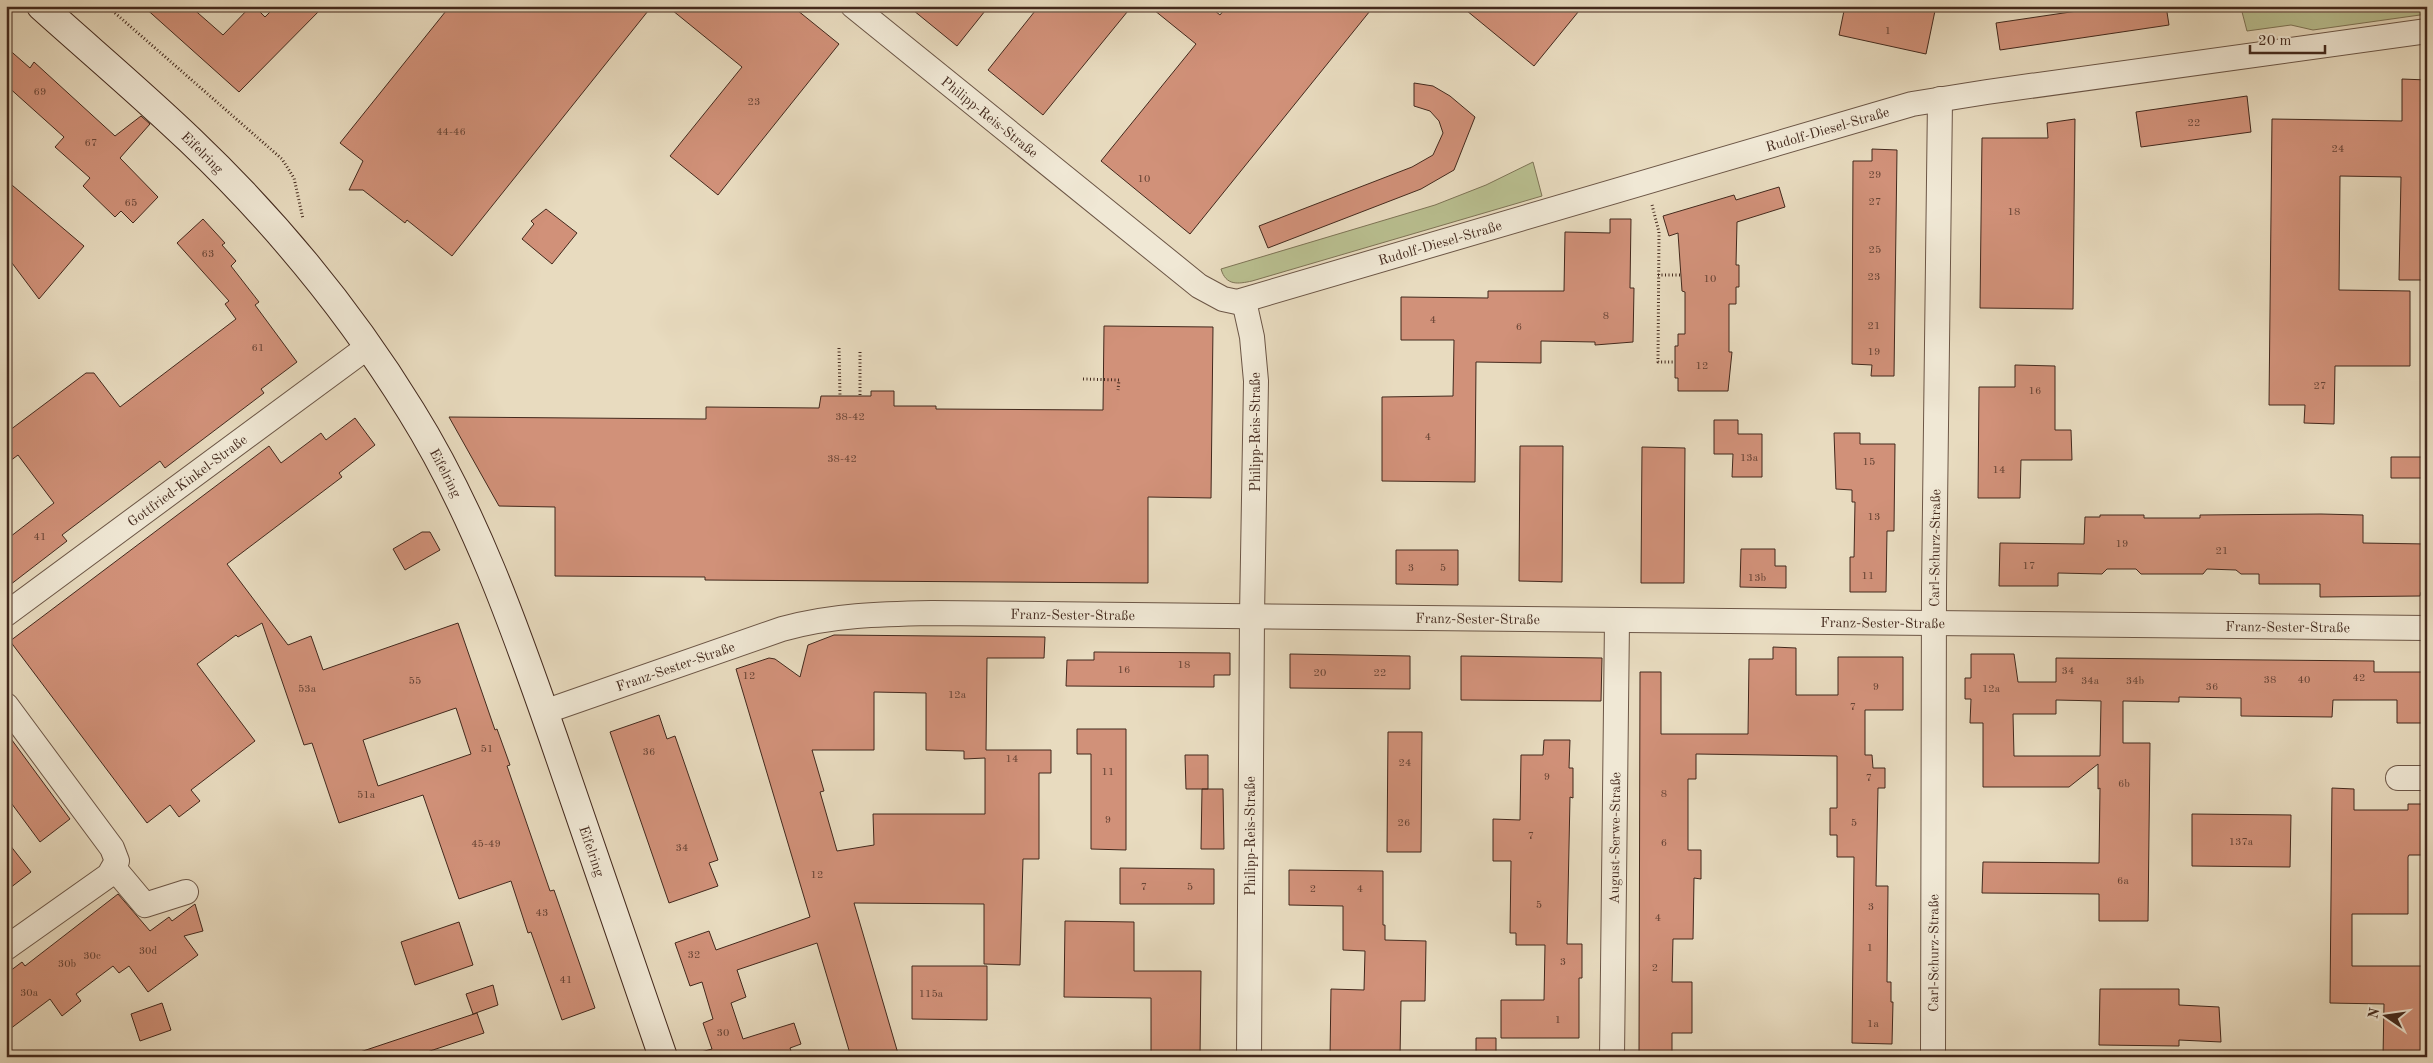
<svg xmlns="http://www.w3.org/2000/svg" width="2433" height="1063" viewBox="0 0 2433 1063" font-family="'Old Standard TT',serif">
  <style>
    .green { fill: #b9bf90; stroke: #7e7456 }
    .building { fill: #d19179; stroke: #43291d; fill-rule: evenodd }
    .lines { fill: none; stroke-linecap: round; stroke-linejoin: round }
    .minor-casing { stroke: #6c5646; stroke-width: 26 }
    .secondary-casing { stroke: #43291d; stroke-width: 30 }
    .path { stroke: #43291d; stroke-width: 3; stroke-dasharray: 1 2.5; stroke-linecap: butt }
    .minor { stroke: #f0e8d5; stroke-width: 24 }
    .secondary { stroke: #f0e8d5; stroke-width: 28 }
    .labels { text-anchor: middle; stroke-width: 5; stroke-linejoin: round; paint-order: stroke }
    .number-label { font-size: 11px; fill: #664334 }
    .street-label { font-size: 14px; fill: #43291d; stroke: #f0e8d5 }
  </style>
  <rect width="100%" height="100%" fill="#e8dbbf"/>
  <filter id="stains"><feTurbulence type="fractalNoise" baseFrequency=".004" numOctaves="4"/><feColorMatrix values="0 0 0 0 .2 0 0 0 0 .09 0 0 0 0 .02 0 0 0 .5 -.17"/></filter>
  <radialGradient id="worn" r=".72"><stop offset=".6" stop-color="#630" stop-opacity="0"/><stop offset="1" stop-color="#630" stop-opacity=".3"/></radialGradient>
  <!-- green -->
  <path class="green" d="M2247 6H2427V14L2313 30 2291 25 2247 31 2241 8Z
    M1533 162 1542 196 1252 281C1238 284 1226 286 1221 269L1435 205 1486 185Z"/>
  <!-- building -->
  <path class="building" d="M143 6H190L223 35 251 6H254L265 17 276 6H324L239 92Z
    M450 6H652L452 256 407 220 405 223 363 190H349L363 161 340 143Z
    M667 6H792L839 44 718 195 670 156 742 67Z
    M908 6H989L957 46Z
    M1039 6H1132L1043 115 988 70Z
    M1149 6H1209L1220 15 1227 6H1374L1190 234 1101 161 1196 44Z
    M1461 6H1583L1534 66Z
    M1845 6H1936L1926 54 1839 35Z
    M2111 6H2166L2169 25 2000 50 1996 23Z
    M6 47 30 68 34 62 115 136 141 116 150 124 120 158 158 197 133 223 121 211 115 217 83 186 90 178 55 147 64 137 6 85Z
    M2402 79 2427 80V280H2399L2401 177 2340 176 2339 290 2410 291V366H2335L2334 424 2304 423 2305 405H2269L2272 119 2402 121Z
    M1414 83 1433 86 1450 96 1475 117 1454 170 1421 189 1268 248 1259 226 1412 167 1433 155 1443 133 1439 121 1430 111 1414 106Z
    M2247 96 2251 132 2141 147 2136 112Z
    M2075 119 2073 309 1980 308 1982 138H2048L2047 123Z
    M1872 149 1897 150 1894 376H1871L1872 365 1852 364 1853 161H1872Z
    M6 180 84 246 39 299 6 255Z
    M1779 187 1785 207 1737 222 1736 265H1739V287H1736V304H1729V352H1732L1728 391H1678V378H1675V346H1678V334H1685V292L1682 291 1678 233 1669 236 1663 216 1734 195 1736 200Z
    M546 209 577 233 552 264 522 239 534 224 531 221Z
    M203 219 225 243 222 245 236 261 231 266 259 302 255 305 297 362 261 389 264 393 165 468 160 461 62 535 67 541 6 588V540L54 503 18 455 6 464V433L86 373H94L120 407 236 319 225 304 229 301 177 243Z
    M1610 219H1631L1630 288H1634L1633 342 1595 345V342L1541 341V363L1476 362 1475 482 1382 481V397L1453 396 1454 340H1401V297L1488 298V291H1564L1565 232 1610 233Z
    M1104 326 1213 327 1211 498 1148 497V583L705 580V577L555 576V507L499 506 449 417 706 419V407L819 408 821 396H871V391H894V406H936V409L1103 410Z
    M2015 365 2055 366V430H2071L2072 460H2021L2020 498H1978L1979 387H2015Z
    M355 418 375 445 339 473 342 477 227 564 288 645 311 636 323 670 458 623 495 730 497 729 510 765 507 766 550 891 554 890 595 1008 562 1020 531 932 528 933 511 881 459 899 423 795 339 823 312 743 304 745 262 623 238 637 236 635 197 664 255 741 191 790 200 801 179 817 170 805 147 823 10 641 269 446 281 463 321 433 326 440ZM456 708 471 754 378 786 363 740Z
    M1714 420H1738V434H1762V477H1732L1733 454H1714Z
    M1834 433H1860V444H1895L1894 531H1887L1886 592H1850V557H1854L1855 502H1852V490L1836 489Z
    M1520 446H1563L1562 582 1519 581Z
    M1642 447 1685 448 1684 583H1641Z
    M2391 457H2427V478H2391Z
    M2321 514 2363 515V543L2427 544V592H2421L2420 596 2320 597V584H2259V574H2241L2236 570 2207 569 2203 574H2141L2136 569H2107L2102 574 2058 573V586H1999L2000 543 2084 544 2085 517H2100V515H2144V518H2200V515Z
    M422 532H430L440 550 405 570 393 549Z
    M1741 549H1775V566H1786V588L1740 587Z
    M1396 550H1458V585L1396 584Z
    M834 635 1045 637 1044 658H987L986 750H1051V773H1039V859H1023L1020 965 984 964V904L854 903 899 1057H851L817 943 737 970 746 997 731 1003 743 1039 794 1023 801 1044 790 1048 793 1057H702L701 1052 712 1049 703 1023 713 1019 702 982 690 986 675 943 709 931 716 950 810 917 736 669 769 658 775 659 800 677 808 645ZM874 692 926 693V750L964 751V759L985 758V814H873L874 845 837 851 820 792 824 791 812 750H874Z
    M1773 647 1796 648V695H1838V657H1903V710H1865V755H1872L1873 768H1885V788H1878L1876 886H1888L1887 982H1891V1002H1893L1892 1044 1852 1043 1854 857H1837V835H1830V808H1837V756L1696 754V779H1688V850H1701V879L1694 878 1693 939H1673L1672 982H1692V1033H1672V1057H1639L1640 672H1661V734H1748L1749 659H1773Z
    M1094 652 1230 653V675H1214V687L1066 686 1067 660H1094Z
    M1290 654 1410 656V689L1290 688Z
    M1971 654H2014L2018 682H2056V658L2374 661V672H2427V723H2397V700H2333L2332 717 2241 716V698L2179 697V702L2123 701V743H2150L2148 921H2099V894L1982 893 1983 862 2099 863 2100 788 2098 789V764L2069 787H1983V723H1970L1971 699H1965V678H1971ZM2056 700 2101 701 2100 756H2014L2013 714H2056Z
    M1461 656 1602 658 1601 701 1461 700Z
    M659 715 667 739 675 736 718 860 709 863 718 886 669 903 610 732Z
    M1077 729H1126V850L1091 849V754H1077Z
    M6 732 70 819 40 842 6 796Z
    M1388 732H1422L1421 852H1387Z
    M1544 740H1570L1569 768H1573V798L1570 797 1567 944H1582V978H1579V1038H1501V1000H1544L1545 945H1516V933H1510L1511 861H1493V819L1520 820 1521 755H1543Z
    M1185 755H1208V789H1186Z
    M2332 788 2354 789V810H2408V804H2427V855H2409L2408 857V914H2352V966H2427V1057H2383L2384 1004 2330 1003Z
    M1202 789H1223L1224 849H1201Z
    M2192 814 2291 815 2290 867 2192 866Z
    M6 840 31 872 6 891Z
    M1120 868 1214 869V904H1120Z
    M1289 870 1383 871V925H1385V940L1426 941 1425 1001H1401L1400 1057H1330L1331 989 1364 990 1365 951 1343 950V906L1289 905Z
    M118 894 150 931 169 917 172 921 195 904 203 931 184 936 198 955 148 992 129 966 119 973 113 966 76 994 81 1001 62 1016 50 999 6 1032V974L22 962 25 966Z
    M1065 921 1134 922V971H1201L1200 1057H1151V998L1064 997Z
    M459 922 473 965 415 985 401 942Z
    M912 966H987V1020L912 1019Z
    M493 985 498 1005 473 1014 466 994Z
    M2100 989H2179V1005L2219 1007 2221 1042 2179 1040V1046L2099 1045Z
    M162 1003 171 1030 140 1041 131 1014Z
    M477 1013 484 1033 412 1057H358L357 1053Z
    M1476 1038H1496V1057H1476Z"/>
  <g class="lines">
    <!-- minor casing -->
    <g class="minor-casing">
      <g id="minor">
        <path id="s1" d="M853 6 1199 286 1223 299 1237 302 1912 104 1987 92 2427 31"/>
        <path d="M1244 301 1252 337 1256 381 1252 616 1249 1057"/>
        <path id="s2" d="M6 614 369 346"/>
        <path d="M6 705 112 848 117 861 109 875 6 948"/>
        <path id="s3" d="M544 712 782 629C832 615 880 614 932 613L2427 628"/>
        <path d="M2398 778H2427"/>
        <path d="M114 868 145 905 186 892"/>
        <path id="s4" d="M1612 1057 1617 620"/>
        <path id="s5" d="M1933 1057 1934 589 1940 99"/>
      </g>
    </g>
    <!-- secondary casing -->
    <g class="secondary-casing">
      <g id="secondary">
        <path id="s6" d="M41 6C91 51 142 94 190 140 274 220 350 312 411 411 474 512 514 625 553 737 590 844 626 950 663 1057"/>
      </g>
    </g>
    <!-- path -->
    <path class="path" d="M107 6 282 159 294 178 303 219
      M1652 205 1659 232 1658 362H1673
      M1658 275H1681
      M839 348 840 396
      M860 352V396
      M1083 379 1119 380 1118 390"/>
    <!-- minor -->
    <use href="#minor" class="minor"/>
    <!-- secondary -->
    <use href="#secondary" class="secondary"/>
  </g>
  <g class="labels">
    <!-- number labels -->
    <g class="number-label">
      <text x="1888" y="34">1</text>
      <text x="40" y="95">69</text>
      <text x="754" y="105">23</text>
      <text x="2194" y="126">22</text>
      <text x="451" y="135">44-46</text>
      <text x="91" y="146">67</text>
      <text x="2338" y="152">24</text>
      <text x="1875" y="178">29</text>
      <text x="1144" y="182">10</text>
      <text x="1875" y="205">27</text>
      <text x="131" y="206">65</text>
      <text x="2014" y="215">18</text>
      <text x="1875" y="253">25</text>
      <text x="208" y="257">63</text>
      <text x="1874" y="280">23</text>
      <text x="1710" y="282">10</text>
      <text x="1606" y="319">8</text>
      <text x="1433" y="323">4</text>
      <text x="1874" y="329">21</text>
      <text x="1519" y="330">6</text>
      <text x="258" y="351">61</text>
      <text x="1874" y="355">19</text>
      <text x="1702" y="369">12</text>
      <text x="2320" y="389">27</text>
      <text x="2035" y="394">16</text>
      <text x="850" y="420">38-42</text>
      <text x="1428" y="440">4</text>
      <text x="1749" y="461">13a</text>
      <text x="842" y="462">38-42</text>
      <text x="1869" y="465">15</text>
      <text x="1999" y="473">14</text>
      <text x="1874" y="520">13</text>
      <text x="40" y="540">41</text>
      <text x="2122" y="547">19</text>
      <text x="2222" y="554">21</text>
      <text x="2029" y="569">17</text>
      <text x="1411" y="571">3</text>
      <text x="1443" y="571">5</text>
      <text x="1868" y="579">11</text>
      <text x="1757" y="581">13b</text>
      <text x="1184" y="668">18</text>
      <text x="1124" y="673">16</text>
      <text x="2068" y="674">34</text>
      <text x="1320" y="676">20</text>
      <text x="1380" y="676">22</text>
      <text x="749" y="679">12</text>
      <text x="2359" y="681">42</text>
      <text x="2270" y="683">38</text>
      <text x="2304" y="683">40</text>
      <text x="415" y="684">55</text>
      <text x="2090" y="684">34a</text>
      <text x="2135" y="684">34b</text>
      <text x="1876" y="690">9</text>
      <text x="2212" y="690">36</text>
      <text x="307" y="692">53a</text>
      <text x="1991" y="692">12a</text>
      <text x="957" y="698">12a</text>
      <text x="1853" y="710">7</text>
      <text x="487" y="752">51</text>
      <text x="649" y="755">36</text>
      <text x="1012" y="762">14</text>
      <text x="1405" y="766">24</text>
      <text x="1108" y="775">11</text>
      <text x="1547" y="780">9</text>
      <text x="1869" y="781">7</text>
      <text x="2124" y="787">6b</text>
      <text x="1664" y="797">8</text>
      <text x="366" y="798">51a</text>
      <text x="1108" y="823">9</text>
      <text x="1404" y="826">26</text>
      <text x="1854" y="826">5</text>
      <text x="1531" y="839">7</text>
      <text x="2241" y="845">137a</text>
      <text x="1664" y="846">6</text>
      <text x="486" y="847">45-49</text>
      <text x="682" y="851">34</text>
      <text x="817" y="878">12</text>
      <text x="2123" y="884">6a</text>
      <text x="1144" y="890">7</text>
      <text x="1190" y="890">5</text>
      <text x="1313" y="892">2</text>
      <text x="1360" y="892">4</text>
      <text x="1539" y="908">5</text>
      <text x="1871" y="910">3</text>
      <text x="542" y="916">43</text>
      <text x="1658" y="921">4</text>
      <text x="1870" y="951">1</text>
      <text x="148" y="954">30d</text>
      <text x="694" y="958">32</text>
      <text x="92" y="959">30c</text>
      <text x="1563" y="965">3</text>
      <text x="67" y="967">30b</text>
      <text x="1655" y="971">2</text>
      <text x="566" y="983">41</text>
      <text x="29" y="996">30a</text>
      <text x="931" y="997">115a</text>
      <text x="1558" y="1023">1</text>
      <text x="1873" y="1027">1a</text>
      <text x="723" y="1036">30</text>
    </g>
    <!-- street labels -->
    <g class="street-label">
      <text dy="5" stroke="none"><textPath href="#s1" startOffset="176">Philipp-Reis-Straße</textPath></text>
      <text dy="5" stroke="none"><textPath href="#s1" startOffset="1102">Rudolf-Diesel-Straße</textPath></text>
      <text dy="5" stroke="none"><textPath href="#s6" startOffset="218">Eifelring</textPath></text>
      <text dy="5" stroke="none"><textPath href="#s1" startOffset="698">Rudolf-Diesel-Straße</textPath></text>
      <text transform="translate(1255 432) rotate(-90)" y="5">Philipp-Reis-Straße</text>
      <text dy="5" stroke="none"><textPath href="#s6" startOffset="622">Eifelring</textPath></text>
      <text dy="5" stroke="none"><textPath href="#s2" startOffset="225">Gottfried-Kinkel-Straße</textPath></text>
      <text dy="5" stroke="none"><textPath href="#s5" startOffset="509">Carl-Schurz-Straße</textPath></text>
      <text dy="5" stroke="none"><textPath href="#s3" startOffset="544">Franz-Sester-Straße</textPath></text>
      <text dy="5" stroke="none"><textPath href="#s3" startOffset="949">Franz-Sester-Straße</textPath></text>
      <text dy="5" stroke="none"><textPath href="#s3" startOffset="1354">Franz-Sester-Straße</textPath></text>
      <text dy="5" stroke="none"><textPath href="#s3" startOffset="1759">Franz-Sester-Straße</textPath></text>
      <text dy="5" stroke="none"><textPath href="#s3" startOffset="139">Franz-Sester-Straße</textPath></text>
      <text transform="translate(1250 836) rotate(-90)" y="5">Philipp-Reis-Straße</text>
      <text dy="5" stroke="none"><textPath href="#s4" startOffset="219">August-Serwe-Straße</textPath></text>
      <text dy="5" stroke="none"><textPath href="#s6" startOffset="1028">Eifelring</textPath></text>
      <text dy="5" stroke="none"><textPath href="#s5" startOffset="104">Carl-Schurz-Straße</textPath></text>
    </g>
  </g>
  <!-- margin -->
  <rect width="2433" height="1063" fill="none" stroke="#e8dbbf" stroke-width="25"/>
  <rect x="8" y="8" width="2418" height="1048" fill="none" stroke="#43291d" stroke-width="2.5"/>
  <rect x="12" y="12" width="2408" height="1038" fill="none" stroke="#43291d"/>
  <!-- north arrow -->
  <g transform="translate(2386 1016) rotate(283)" stroke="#f0e8d5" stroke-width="4" paint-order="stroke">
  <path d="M0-4L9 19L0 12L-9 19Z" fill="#43291d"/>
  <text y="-8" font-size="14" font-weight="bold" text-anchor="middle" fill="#43291d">N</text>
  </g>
  <!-- scale -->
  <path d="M2250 45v8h75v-8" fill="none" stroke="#43291d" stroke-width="2.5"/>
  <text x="2258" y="45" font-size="15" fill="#43291d" stroke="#f0e8d5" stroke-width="4" paint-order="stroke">20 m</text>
  <rect width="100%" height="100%" filter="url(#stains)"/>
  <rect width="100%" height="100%" fill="url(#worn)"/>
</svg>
